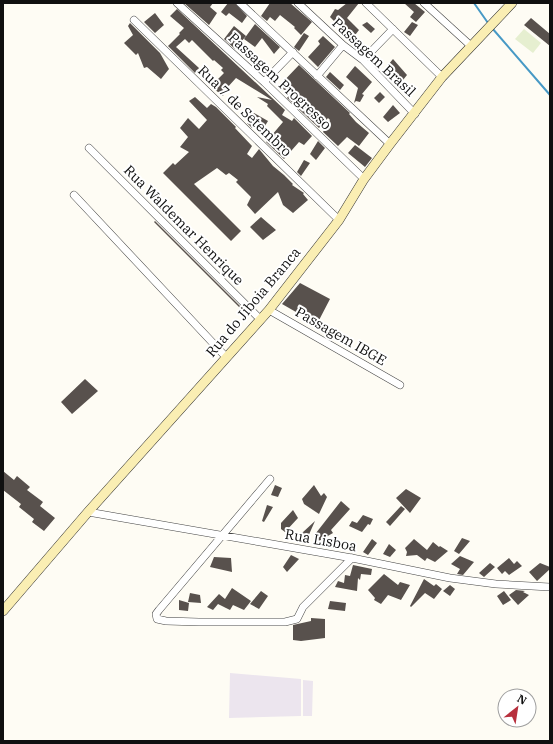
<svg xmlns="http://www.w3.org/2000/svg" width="553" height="744" viewBox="0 0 553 744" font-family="'IBM Plex Serif',serif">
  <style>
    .industrial { fill: #ece5ee }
    .pitch { fill: #e6efd0 }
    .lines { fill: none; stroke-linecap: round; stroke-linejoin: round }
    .stream { stroke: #4799c5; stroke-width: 2 }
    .building { fill: #58514d }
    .street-casing { stroke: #434343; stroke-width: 8 }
    .secondary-casing { stroke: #323232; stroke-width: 10 }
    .street { stroke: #fff; stroke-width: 7 }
    .secondary { stroke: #faeeb3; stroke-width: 9 }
    .labels { text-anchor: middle; stroke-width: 4; stroke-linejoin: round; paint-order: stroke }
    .street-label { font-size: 14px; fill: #101010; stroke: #fff }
  </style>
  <rect width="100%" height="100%" fill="#fefcf4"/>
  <!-- industrial -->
  <path class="industrial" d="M230 673 301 679V716L229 718Z
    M303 680 313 681 312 716H303Z"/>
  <!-- pitch -->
  <path class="pitch" d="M524 29 541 43 533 53 515 39Z"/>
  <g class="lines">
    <!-- stream -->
    <path class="stream" d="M474 3 488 23
      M492 28 550 95"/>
  </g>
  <!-- building -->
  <path class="building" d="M184 3H213L210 7 217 13 209 25Z
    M228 3H235L247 16 242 23 229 13 226 16 221 12Z
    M270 3H290L312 22 301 35 294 28 295 27 280 15 275 21 270 17 267 21 261 16Z
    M347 3H359L347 18 359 30 352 39 330 17 335 9 338 10Z
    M404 3H414L425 12 416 22 410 17 414 12Z
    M177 9 285 110 282 115 292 121 294 118 312 136 304 145 299 142 284 159 282 157 266 142 283 122 267 106 268 104 257 97 272 100 236 78 226 89 223 96 209 85 211 86 224 73 221 70 223 68 214 60 213 61 192 40 189 43 185 39 176 47 199 68 195 73 168 46 180 34 179 33 184 28 170 16Z
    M155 13 164 25 155 33 144 22Z
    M531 18 550 34V46L524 25Z
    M367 22 375 29 371 33 362 25Z
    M412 22 418 25 410 36 404 32Z
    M130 23 160 53 169 69 161 79 147 67 144 68 138 53 136 55 124 43 133 35 128 26Z
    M255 24 280 47 274 54 262 38 255 47 244 39Z
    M234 26 246 36 235 49 224 39Z
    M304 33 309 36 299 51 294 47Z
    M323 36 335 47 318 67 308 57 320 44 318 41Z
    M393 59 407 75 403 80 388 65Z
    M299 65 350 113 349 114 356 122 369 133 359 146 347 137 338 146 323 132 330 120 328 118 319 128 287 98 290 94 279 86Z
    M355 66 372 82 362 94 364 95 360 102 356 101 354 103 358 88 346 77Z
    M330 72 344 85 340 90 326 77Z
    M380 92 385 97 379 103 374 98Z
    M195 97 207 108 211 104 216 107 236 127 235 128 252 146 247 154 252 158 259 149 273 166 284 175 293 184 292 185 304 193 303 194 308 200 293 213 283 205 278 192 255 214 247 205 251 197 236 182 238 180 229 173 226 175 217 168 194 184 241 231 231 241 163 173 173 163 175 165 189 152 180 147 188 137 180 128 188 118 199 129 207 120 189 101Z
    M393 105 400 113 388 122 383 117Z
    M254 113 268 121 263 129 256 123 252 128 247 123Z
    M318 141 325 148 316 160 310 154Z
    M355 145 372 158 365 167 348 153Z
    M304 160 310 163 301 176 297 172Z
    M261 217 276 230 263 240 250 227Z
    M155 221 241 307 240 308 154 222Z
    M300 283 330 299 317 324 282 304Z
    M85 379 98 391 72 414 61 402Z
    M3 471 14 480 17 476 30 487 27 490 43 502 40 506 55 518 44 531 32 522 34 519 19 507 21 504 3 490Z
    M275 485 282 488 278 497 271 495Z
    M314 485 321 496 324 493 327 497 319 514 304 504 302 499Z
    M406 489 421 498 410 513 396 498Z
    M341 501 350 509 331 530 333 533 319 541 316 533Z
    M267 505 273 507 264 522 262 521Z
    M401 506 405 509 390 526 386 522Z
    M293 510 298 518 285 532 281 529V523Z
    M363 515 373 519 370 525 368 524 362 532 349 526 352 521 357 523Z
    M315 521 307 539 302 537V533Z
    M462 538 470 541 459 554 454 551Z
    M372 539 377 543 368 555 363 552Z
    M414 539 427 550 433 542 439 547 440 546 448 551 435 562 427 558 425 561 417 555 406 556 407 552 405 548Z
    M389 544 396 550 390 557 383 554Z
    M291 555 299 559 287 572 283 567Z
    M460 556 474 562 463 575 457 574 460 569 451 564Z
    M214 557 231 558 232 572 210 567Z
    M509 558 514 564 517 561 522 566 509 575 505 571 502 574 497 568Z
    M490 563 495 567 484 577 479 573Z
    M540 563 550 567V569L537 581 529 572Z
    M353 565 372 569 371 575 361 574 360 580 358 578 357 591 335 587 338 581 344 583 345 575 350 576Z
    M384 574 398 585 400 582 410 585 401 600 388 595 381 604 374 600 375 598 368 590Z
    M424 579 434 586 436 584 442 589 434 599 425 593 411 607 410 606Z
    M450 585 455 589 450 596 443 591Z
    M232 588 251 601 244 610 233 605 230 610 218 604 213 610 207 607 219 594 225 599Z
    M516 590 525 591 523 592 529 595 518 605 509 595Z
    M261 591 268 596 259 609 250 604Z
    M504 591 511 600 503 605 497 596Z
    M190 593 200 595 201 603 188 602Z
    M179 600 189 603 188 611 179 610Z
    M330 601 346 603 345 611 328 609Z
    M311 618 325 619V638L301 641 293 640V625L311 621Z"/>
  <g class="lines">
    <!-- street casing -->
    <g class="street-casing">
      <path id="street" d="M177 3 264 82 364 179
        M240 3 390 144
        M298 3 343 45 363 60 415 114
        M366 3 442 77
        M424 3 471 46
        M134 20 339 220
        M363 60 393 29
        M317 76 343 45
        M264 82 293 52
        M89 148 260 319
        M74 195 226 357
        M269 310 400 385
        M270 479 159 610 156 614 157 619 166 621 199 622H285L297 619 303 607 352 558
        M88 512 352 558 450 578 496 584 550 587"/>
    </g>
    <!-- secondary casing -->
    <g class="secondary-casing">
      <path id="secondary" d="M3 611 88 512 269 310 339 220 364 179 390 144 442 77 512 3"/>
    </g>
    <!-- street -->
    <use href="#street" class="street"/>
    <!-- secondary -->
    <use href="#secondary" class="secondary"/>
  </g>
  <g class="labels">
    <!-- street labels -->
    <g class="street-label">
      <text transform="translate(374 57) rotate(43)" y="5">Passagem Brasil</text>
      <text transform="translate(280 81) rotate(43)" y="5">Passagem Progresso</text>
      <text transform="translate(245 111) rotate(44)" y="5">Rua 7 de Setembro</text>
      <text transform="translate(184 225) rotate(45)" y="5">Rua Waldemar Henrique</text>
      <text transform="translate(253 302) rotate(-50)" y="5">Rua do Jiboia Branca</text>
      <text transform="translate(341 336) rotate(30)" y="5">Passagem IBGE</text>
      <text transform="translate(321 540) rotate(10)" y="5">Rua Lisboa</text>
    </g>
  </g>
  <!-- border -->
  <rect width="553" height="744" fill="none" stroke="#101010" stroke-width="8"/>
  <!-- north arrow -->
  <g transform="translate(517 708) rotate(30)"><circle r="19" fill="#ffffff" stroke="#9f9f9f"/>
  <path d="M0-3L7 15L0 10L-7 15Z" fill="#b8303d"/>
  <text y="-6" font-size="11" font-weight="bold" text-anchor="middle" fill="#101010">N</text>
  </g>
</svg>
